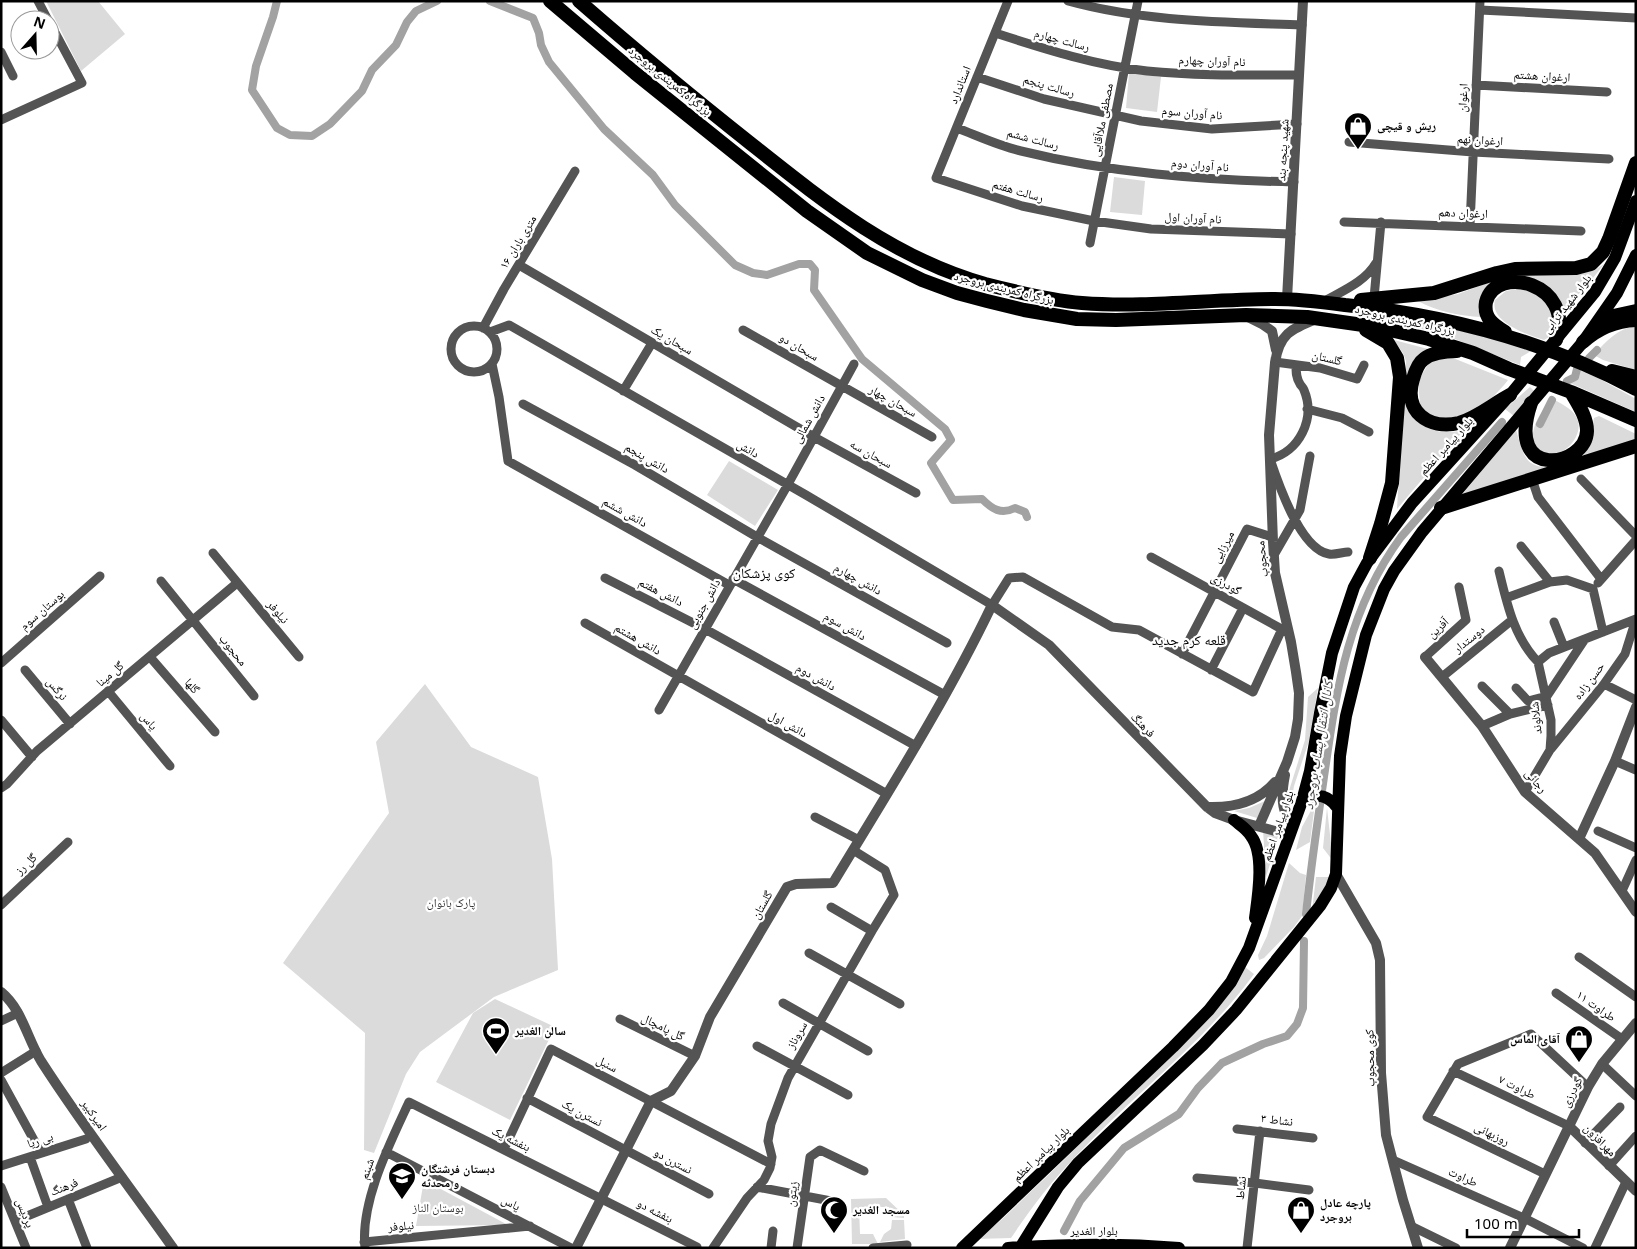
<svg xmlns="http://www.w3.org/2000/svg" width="1637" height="1249" viewBox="0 0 1637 1249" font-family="'Noto Sans','Noto Naskh Arabic',sans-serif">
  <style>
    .green { fill: #dbdbdb }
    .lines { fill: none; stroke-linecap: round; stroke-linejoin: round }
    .canal { stroke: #a2a2a2; stroke-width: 8 }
    .minor { stroke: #545454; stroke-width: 9 }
    .tertiary { stroke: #545454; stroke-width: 10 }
    .primary { stroke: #000; stroke-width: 12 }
    .trunk { stroke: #000; stroke-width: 14 }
    .labels { text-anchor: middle; stroke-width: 4.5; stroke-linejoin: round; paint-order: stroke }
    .street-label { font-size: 12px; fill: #000; stroke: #fff }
    .poi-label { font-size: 12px; font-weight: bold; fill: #000; stroke: #fff; text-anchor: start }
    .park-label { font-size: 12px; fill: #323232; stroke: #fff }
    .neighbourhood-label { font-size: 14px; fill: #000; stroke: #fff }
    .water-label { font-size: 14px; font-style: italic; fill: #434343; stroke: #fff }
  </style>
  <rect width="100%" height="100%" fill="#fff"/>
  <!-- green -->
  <path class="green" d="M46 1H98L125 34 81 71Z
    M1129 73 1161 77 1157 112 1126 108Z
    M1114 177 1145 181 1142 215 1110 212Z
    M1604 264 1564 315 1522 279 1479 301 1478 310 1481 317C1461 316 1435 311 1418 301L1458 294 1509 275 1580 274 1595 270Z
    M1517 289 1533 291 1549 304 1555 329 1549 337 1544 340C1528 335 1489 322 1495 300L1506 291Z
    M1372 316 1405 318 1517 344 1531 351 1521 357 1520 365 1445 335Z
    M1636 326V370L1603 360 1594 355C1606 341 1617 329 1636 326Z
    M1394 340 1428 349 1412 366 1417 420C1429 433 1448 434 1464 430L1397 509 1406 361 1403 353Z
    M1445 358H1453L1508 380C1487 407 1462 424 1427 416L1420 404 1418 381 1429 363 1436 359Z
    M1579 370 1598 378 1636 399V412L1570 383 1578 378Z
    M1530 387 1534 391 1514 416 1505 409Z
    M1555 400C1563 405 1575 410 1578 421 1583 439 1559 463 1541 451 1538 449 1535 445 1532 443 1533 423 1539 412 1555 400Z
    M1599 416 1636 434V440L1460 497 1516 430C1519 439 1521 451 1527 459 1532 467 1548 469 1556 466 1565 462 1582 446 1590 440L1594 418Z
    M729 461 778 490 755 526 707 495Z
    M425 684 471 747 538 777 552 859 558 970 494 997 420 1052 406 1074 374 1153 364 1150 365 1033 283 963 389 813 376 742Z
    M1318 688 1309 741 1294 786 1290 809 1287 797 1305 740 1308 697Z
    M1265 801 1257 818 1234 811 1249 808Z
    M1315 803 1310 842 1296 850 1302 827Z
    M1327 808 1333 861 1323 848Z
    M1263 830 1279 835 1266 877Z
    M1289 863 1300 873 1306 875 1302 916 1294 927 1264 958 1259 960 1258 955 1267 936Z
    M1316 877H1331L1312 911Z
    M1245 967 1254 974C1204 1043 1134 1094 1075 1157 1051 1182 1031 1208 1011 1238L976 1239C995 1227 1010 1212 1025 1197 1050 1174 1074 1150 1099 1125 1149 1074 1209 1031 1245 967Z
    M495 999 555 1027 510 1120 436 1082 473 1013Z
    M424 1180 508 1225 416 1226Z
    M886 1198 904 1215V1218L892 1217 889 1207H859L860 1234H873L878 1244H852L851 1199Z
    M892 1220H904L905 1239 880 1242 884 1234 891 1229Z"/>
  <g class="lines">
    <!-- canal -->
    <path class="canal" d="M277 1 273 17 256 66 252 90 277 128 290 135 312 136 330 124 362 91 372 70 396 45 407 22 416 11 437 1
      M490 1 533 18 539 33 541 45 549 62 604 129 653 175 675 205 735 265 753 273 767 275 799 264H810L815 270 814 290 862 359 945 429 951 440 931 463 953 500 982 499C992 509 1001 515 1015 508L1025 512 1027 517
      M1589 358 1597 350
      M1567 381 1575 377 1577 369
      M1540 424 1552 400
      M1306 914C1311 865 1318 818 1325 770 1337 685 1349 608 1401 537L1502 422
      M1064 1231 1080 1201 1124 1148 1179 1114 1198 1088 1222 1063 1263 1044 1287 1036 1297 1024 1303 1008 1304 941"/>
    <!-- minor -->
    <path class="minor" d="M38 1 48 20
      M1008 1 936 178 1022 206 1094 221 1151 229 1291 234
      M1068 1C1144 22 1224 22 1302 25
      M1480 10 1636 18
      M995 33C1045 49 1094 65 1147 71 1197 76 1249 75 1299 75
      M1 52 13 76
      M977 77 1044 99 1141 121 1212 129 1297 124
      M1476 85 1607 92
      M1 120 82 83 50 23
      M957 128C978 136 999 146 1021 151 1110 173 1202 180 1294 182
      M1349 142 1473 152 1609 159
      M1344 222 1581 231
      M1470 225 1480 1
      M1090 243 1138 1
      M519 265 814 437 916 493
      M1374 298 1381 222
      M1323 302C1342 291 1365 282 1376 263
      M451 349a23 23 0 1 1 46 0a23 23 0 1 1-46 0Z
      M483 328 504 289 575 171
      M743 330 932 437
      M490 332 509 325 806 495 992 605 1009 578 1023 577 1112 627 1139 630 1253 692 1282 629
      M1275 362 1320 368 1357 379 1364 365
      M492 364 499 397 508 461 729 585
      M1296 365C1296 372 1296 378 1300 384 1301 386 1303 387 1304 390 1316 419 1299 452 1270 459 1278 483 1300 549 1329 554 1335 555 1343 552 1348 552
      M623 391 652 343
      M523 404 635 465 757 537 947 643
      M1307 409 1342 418 1369 432
      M1532 479 1538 497 1601 579
      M1581 479 1636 536
      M1521 546 1550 582 1567 580 1593 589
      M213 553 299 657
      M1274 555 1300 510 1310 456
      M1151 557 1287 632
      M1499 571C1507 604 1514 637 1538 662
      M605 578 705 629 916 746
      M733 579 945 695
      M161 581 254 696
      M1598 583 1636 540
      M1593 589 1603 632
      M1506 598 1550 582
      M1554 622 1564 647
      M585 623 887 794
      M1182 654 1247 529 1272 537
      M150 657 215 732
      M1425 657 1466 620 1459 587
      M1 663 100 576
      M25 670 70 724
      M1211 670 1243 608
      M1442 677 1512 620
      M1604 684 1636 700
      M1482 686 1510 714
      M1516 688 1528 701 1547 696 1585 639
      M108 691 170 766
      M659 710 787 486 854 364
      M1 720 32 757
      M1482 726 1510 714 1548 705
      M1551 749 1604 684 1625 654 1636 619
      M1615 761 1636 770
      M1 788 7 784 37 751 237 583
      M1525 792 1550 750 1551 736V720L1538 662 1549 653 1636 619
      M815 817 859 840
      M1598 831 1636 848
      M1622 891 1636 860
      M1 905 68 842
      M831 907 872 931
      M809 953 900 1004
      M1579 957 1636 997
      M1556 993 1622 1039
      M783 1003 868 1051
      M620 1019 695 1056
      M1 1021 18 1013
      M757 1046 848 1095
      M1602 1064 1636 1096
      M1453 1071 1569 1126
      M1 1073 36 1051
      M1 1080 41 1153
      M527 1098 709 1194
      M1237 1129 1313 1138
      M1585 1143 1620 1107
      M504 1149 551 1049 771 1164
      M386 1152 571 1248
      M30 1157 48 1207
      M1393 1160 1524 1218 1583 1248
      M1 1166 86 1139
      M1609 1166 1636 1136
      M1545 1174 1427 1117 1458 1064 1531 1034 1588 1087
      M1197 1178 1255 1183 1309 1190
      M1 1187 26 1248
      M757 1187 831 1201
      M68 1199 87 1248
      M15 1221 122 1177
      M1411 1226 1456 1248
      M364 1242 530 1226
      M365 1248C360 1202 390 1143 409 1102L697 1247
      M713 1248 747 1198 764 1180 770 1168 772 1157 768 1141 771 1124 788 1078 872 931 894 895 885 870 853 850
      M771 1248 773 1231
      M797 1248 810 1157 820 1150 864 1171
      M873 1248 907 1245
      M1247 1248 1260 1131
      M1595 1248 1626 1182"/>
    <!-- tertiary -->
    <path class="tertiary" d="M1287 299 1303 1
      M1248 317 1262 324 1272 331 1276 350
      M1425 657 1482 726 1525 792 1595 853 1636 912
      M1285 775C1282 790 1279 814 1294 824
      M1207 807C1233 808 1258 802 1275 782
      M1259 826 1287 762 1295 737 1298 719 1299 693 1296 672 1291 642 1275 573 1273 542 1269 435 1275 363C1279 334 1291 329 1316 319
      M1579 839 1615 761 1636 707
      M1336 874 1376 943 1380 960 1381 1073 1386 1135 1403 1200 1418 1248
      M1 992C22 1009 27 1038 41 1061 82 1125 129 1186 173 1248
      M1569 1126 1636 1191
      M576 1248 651 1101 671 1091 695 1056 710 1017 787 887 796 884 833 883C888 792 946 701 992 605L1049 645 1207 807 1215 813 1234 820 1290 835
      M1510 1248 1588 1087 1602 1064 1636 1023"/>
    <!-- primary -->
    <path class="primary" d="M1599 320 1613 315 1636 310
      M1302 801C1316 793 1327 794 1337 807
      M1234 820C1240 825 1247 829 1251 836 1265 854 1258 896 1255 918
      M962 1248 1173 1047 1209 1010 1231 982 1249 948 1302 801 1310 771 1320 713 1332 653 1354 587 1367 563 1412 503 1510 395 1595 292 1615 258 1636 201
      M1008 1248C1065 1244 1122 1243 1179 1248
      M1020 1248 1058 1187 1078 1163 1203 1045 1236 1010 1320 906 1331 888 1336 874 1340 756 1346 716 1366 635 1384 589 1394 571 1422 532 1583 342 1617 293 1636 255"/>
    <!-- trunk -->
    <path class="trunk" d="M550 1 635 73 807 211 867 253 922 280 957 293 987 301 1024 310 1077 319 1116 320 1246 315 1307 317 1377 327 1429 339 1473 353 1509 369 1571 392 1636 420
      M579 1C635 50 692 97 750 143 823 201 893 258 985 284 1016 292 1049 300 1082 303 1146 308 1211 299 1275 299 1299 299 1322 302 1345 305 1447 315 1545 341 1636 389
      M1361 300 1434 293 1497 273 1515 269 1576 268 1591 264 1603 252 1609 239 1636 163
      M1366 330 1388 343 1397 358 1400 377 1392 483 1381 524 1370 558
      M1505 332C1494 325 1483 318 1486 302 1496 263 1576 284 1556 340
      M1583 342C1598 328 1615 321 1636 320
      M1457 351C1446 351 1433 352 1424 359 1418 363 1415 372 1413 379 1403 411 1428 430 1459 423 1477 418 1493 404 1510 395
      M1612 371 1636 377
      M1531 403C1504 482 1586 467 1587 431 1587 417 1578 404 1571 392
      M1441 508 1636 446"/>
  </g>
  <!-- icons -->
  <defs>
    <g id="shop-pin" transform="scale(1.4375)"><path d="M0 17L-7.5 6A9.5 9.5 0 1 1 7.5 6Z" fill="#000" stroke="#fff"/><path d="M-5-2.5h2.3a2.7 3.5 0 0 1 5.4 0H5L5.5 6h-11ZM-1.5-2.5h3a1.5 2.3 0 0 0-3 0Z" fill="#fff"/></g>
    <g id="stadium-pin" transform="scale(1.4375)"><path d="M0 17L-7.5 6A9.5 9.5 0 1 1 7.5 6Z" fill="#000" stroke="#fff"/><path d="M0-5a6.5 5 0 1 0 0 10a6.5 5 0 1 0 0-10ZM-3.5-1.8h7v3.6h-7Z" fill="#fff"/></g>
    <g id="school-pin" transform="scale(1.4375)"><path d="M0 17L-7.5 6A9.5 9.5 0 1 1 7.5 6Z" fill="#000" stroke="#fff"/><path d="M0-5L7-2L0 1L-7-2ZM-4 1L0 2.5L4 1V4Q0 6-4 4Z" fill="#fff"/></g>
    <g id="mosque-pin" transform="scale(1.4375)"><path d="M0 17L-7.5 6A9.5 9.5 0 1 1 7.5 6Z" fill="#000" stroke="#fff"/><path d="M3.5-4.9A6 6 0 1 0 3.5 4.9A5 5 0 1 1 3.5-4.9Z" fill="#fff"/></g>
  </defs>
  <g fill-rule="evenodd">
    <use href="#shop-pin" x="1358" y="126"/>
    <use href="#stadium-pin" x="496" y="1031"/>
    <use href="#shop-pin" x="1579" y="1039"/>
    <use href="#school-pin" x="402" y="1176"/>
    <use href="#mosque-pin" x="834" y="1210"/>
    <use href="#shop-pin" x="1301" y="1210"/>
  </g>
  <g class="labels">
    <!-- street labels -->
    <g class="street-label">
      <text transform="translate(1062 40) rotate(15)" y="4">رسالت چهارم</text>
      <text transform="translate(1212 61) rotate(2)" y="4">نام آوران چهارم</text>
      <text transform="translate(1542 76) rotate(3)" y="4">ارغوان هشتم</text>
      <text transform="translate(670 81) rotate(39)" y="4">بزرگراه کمربندی بروجرد</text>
      <text transform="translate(960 85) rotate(-68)" y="4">استاندارد</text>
      <text transform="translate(1049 86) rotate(16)" y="4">رسالت پنجم</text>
      <text transform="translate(1463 98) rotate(-87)" y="4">ارغوان</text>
      <text transform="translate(1192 113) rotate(5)" y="4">نام آوران سوم</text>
      <text transform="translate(1102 120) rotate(-79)" y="4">مصطفی ملاآقایی</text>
      <text transform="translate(1033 139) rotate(15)" y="4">رسالت ششم</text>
      <text transform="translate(1480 140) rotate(3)" y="4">ارغوان نهم</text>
      <text transform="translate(1283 150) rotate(-87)" y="4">شهید پنجه بند</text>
      <text transform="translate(1200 165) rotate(5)" y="4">نام آوران دوم</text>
      <text transform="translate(1018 191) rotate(16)" y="4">رسالت هفتم</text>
      <text transform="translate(1463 213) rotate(2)" y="4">ارغوان دهم</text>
      <text transform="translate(1193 218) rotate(3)" y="4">نام آوران اول</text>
      <text transform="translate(518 242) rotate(-59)" y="4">۱۶ متری باران</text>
      <text transform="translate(1004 288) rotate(14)" y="4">بزرگراه کمربندی بروجرد</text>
      <text transform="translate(1567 304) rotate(-52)" y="4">بلوار شهید ترابی</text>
      <text transform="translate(1405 320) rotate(13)" y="4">بزرگراه کمربندی بروجرد</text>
      <text transform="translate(672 340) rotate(30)" y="4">سبحان یک</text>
      <text transform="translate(799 347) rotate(30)" y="4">سبحان دو</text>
      <text transform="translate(1327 358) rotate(13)" y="4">گلستان</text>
      <text transform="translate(893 401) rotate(29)" y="4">سبحان چهار</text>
      <text transform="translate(809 419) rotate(-61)" y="4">دانش شمالی</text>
      <text transform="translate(1446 446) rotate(-48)" y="4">بلوار پیامبر اعظم</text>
      <text transform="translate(748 449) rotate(30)" y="4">دانش</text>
      <text transform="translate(871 454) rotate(29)" y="4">سبحان سه</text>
      <text transform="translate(647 458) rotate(30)" y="4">دانش پنجم</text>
      <text transform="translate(625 512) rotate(29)" y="4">دانش ششم</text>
      <text transform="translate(1223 547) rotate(-62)" y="4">میرزایی</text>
      <text transform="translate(1262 559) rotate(-96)" y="4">محجوب</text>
      <text transform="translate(858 579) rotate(29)" y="4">دانش چهارم</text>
      <text transform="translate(1226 584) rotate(29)" y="4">گودرزی</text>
      <text transform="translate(661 592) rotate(27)" y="4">دانش هفتم</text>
      <text transform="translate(704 604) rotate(-61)" y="4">دانش جنوبی</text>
      <text transform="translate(42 610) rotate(-41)" y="4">بوستان سوم</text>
      <text transform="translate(278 612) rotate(50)" y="4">نیلوفر</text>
      <text transform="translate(845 626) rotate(29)" y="4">دانش سوم</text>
      <text transform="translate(1438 628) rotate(-43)" y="4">آفرین</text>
      <text transform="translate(638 639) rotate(30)" y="4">دانش هشتم</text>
      <text transform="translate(1469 639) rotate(-39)" y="4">دوستدار</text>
      <text transform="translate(233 650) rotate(51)" y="4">محجوب</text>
      <text transform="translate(110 674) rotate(-40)" y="4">گل مینا</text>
      <text transform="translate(816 677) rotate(29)" y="4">دانش دوم</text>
      <text transform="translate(1589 681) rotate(-53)" y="4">حسن زاده</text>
      <text transform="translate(192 686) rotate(49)" y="4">گلها</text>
      <text transform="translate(57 689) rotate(50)" y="4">نرگس</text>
      <text transform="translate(1536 718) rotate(-96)" y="4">شلالوند</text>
      <text transform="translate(149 721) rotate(50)" y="4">یاس</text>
      <text transform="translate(788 724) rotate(29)" y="4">دانش اول</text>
      <text transform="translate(1143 725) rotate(46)" y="4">فرهنگ</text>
      <text transform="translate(1536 781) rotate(50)" y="4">رجائی</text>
      <text transform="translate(1278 826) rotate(-71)" y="4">بلوار پیامبر اعظم</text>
      <text transform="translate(26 864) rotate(-43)" y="4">گل رز</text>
      <text transform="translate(762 905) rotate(-60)" y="4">گلستان</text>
      <text transform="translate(1596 1006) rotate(35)" y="4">طراوت ۱۱</text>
      <text transform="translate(663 1027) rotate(26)" y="4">گل پامچال</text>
      <text transform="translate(797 1035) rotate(-60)" y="4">سروناز</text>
      <text transform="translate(1370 1058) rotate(-91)" y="4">کوی محجوب</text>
      <text transform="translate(607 1064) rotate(28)" y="4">سنبل</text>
      <text transform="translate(1517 1087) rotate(26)" y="4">طراوت ۷</text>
      <text transform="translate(1572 1092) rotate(-63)" y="4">گودرزی</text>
      <text transform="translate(582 1113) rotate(28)" y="4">نسترن یک</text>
      <text transform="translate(94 1115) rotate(55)" y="4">امیرکبیر</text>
      <text transform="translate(1277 1120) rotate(7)" y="4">نشاط ۳</text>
      <text transform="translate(1492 1134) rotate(26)" y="4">روزبهانی</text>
      <text transform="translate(511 1139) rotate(26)" y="4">بنفشه یک</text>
      <text transform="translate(40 1140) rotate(-18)" y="4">بی ریا</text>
      <text transform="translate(1600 1140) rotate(45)" y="4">مهرافزون</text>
      <text transform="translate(1041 1154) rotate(-44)" y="4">بلوار پیامبر اعظم</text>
      <text transform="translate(673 1161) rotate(28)" y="4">نسترن دو</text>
      <text transform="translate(367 1169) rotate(-71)" y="4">شبنم</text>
      <text transform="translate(1463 1177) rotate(24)" y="4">طراوت</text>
      <text transform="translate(64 1187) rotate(-22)" y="4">فرهنگ</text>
      <text transform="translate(1241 1188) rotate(-84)" y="4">نشاط</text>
      <text transform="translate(792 1194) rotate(-82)" y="4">زیتون</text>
      <text transform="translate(511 1203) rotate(27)" y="4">یاس</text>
      <text transform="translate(655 1211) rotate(27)" y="4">بنفشه دو</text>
      <text transform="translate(25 1213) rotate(68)" y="4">پردیس</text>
      <text transform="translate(401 1226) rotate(-5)" y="4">نیلوفر</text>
      <text x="1094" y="1235">بلوار الغدیر</text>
    </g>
    <!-- poi labels -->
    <g class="poi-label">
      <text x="1377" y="130">ریش و قیچی</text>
      <text x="515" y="1035">سالن الغدیر</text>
      <text x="1560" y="1043" text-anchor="end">آقای الماس</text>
      <text x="421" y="1173">دبستان فرشتگان<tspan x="421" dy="14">و محدثه</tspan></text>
      <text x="1320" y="1207">پارچه عادل<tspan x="1320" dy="14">بروجرد</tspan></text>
      <text x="853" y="1214">مسجد الغدیر</text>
    </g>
    <!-- park labels -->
    <g class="park-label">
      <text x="451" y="907">پارک بانوان</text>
      <text x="438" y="1212">بوستان الناز</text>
    </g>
    <!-- neighbourhood labels -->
    <g class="neighbourhood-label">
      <text x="764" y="578">کوی پزشکان</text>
      <text x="1189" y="645">قلعه کرم جدید</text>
    </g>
    <!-- water labels -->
    <g class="water-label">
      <text transform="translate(1318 745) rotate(-81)" y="5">کانال انتقال پساب بروجرد</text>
    </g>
  </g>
  <!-- border -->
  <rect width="1637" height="1249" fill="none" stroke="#000000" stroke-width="5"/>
  <!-- north arrow -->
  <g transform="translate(35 35) rotate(20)"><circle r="24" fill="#ffffff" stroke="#999999"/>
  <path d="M0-4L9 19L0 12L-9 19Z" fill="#000000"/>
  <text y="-8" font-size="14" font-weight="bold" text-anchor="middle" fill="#000000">N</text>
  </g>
  <!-- scale -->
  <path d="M1467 1229v8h112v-8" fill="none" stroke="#000000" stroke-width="2.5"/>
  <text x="1474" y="1229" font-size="15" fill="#000000" stroke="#ffffff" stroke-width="4" paint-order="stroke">100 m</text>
</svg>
